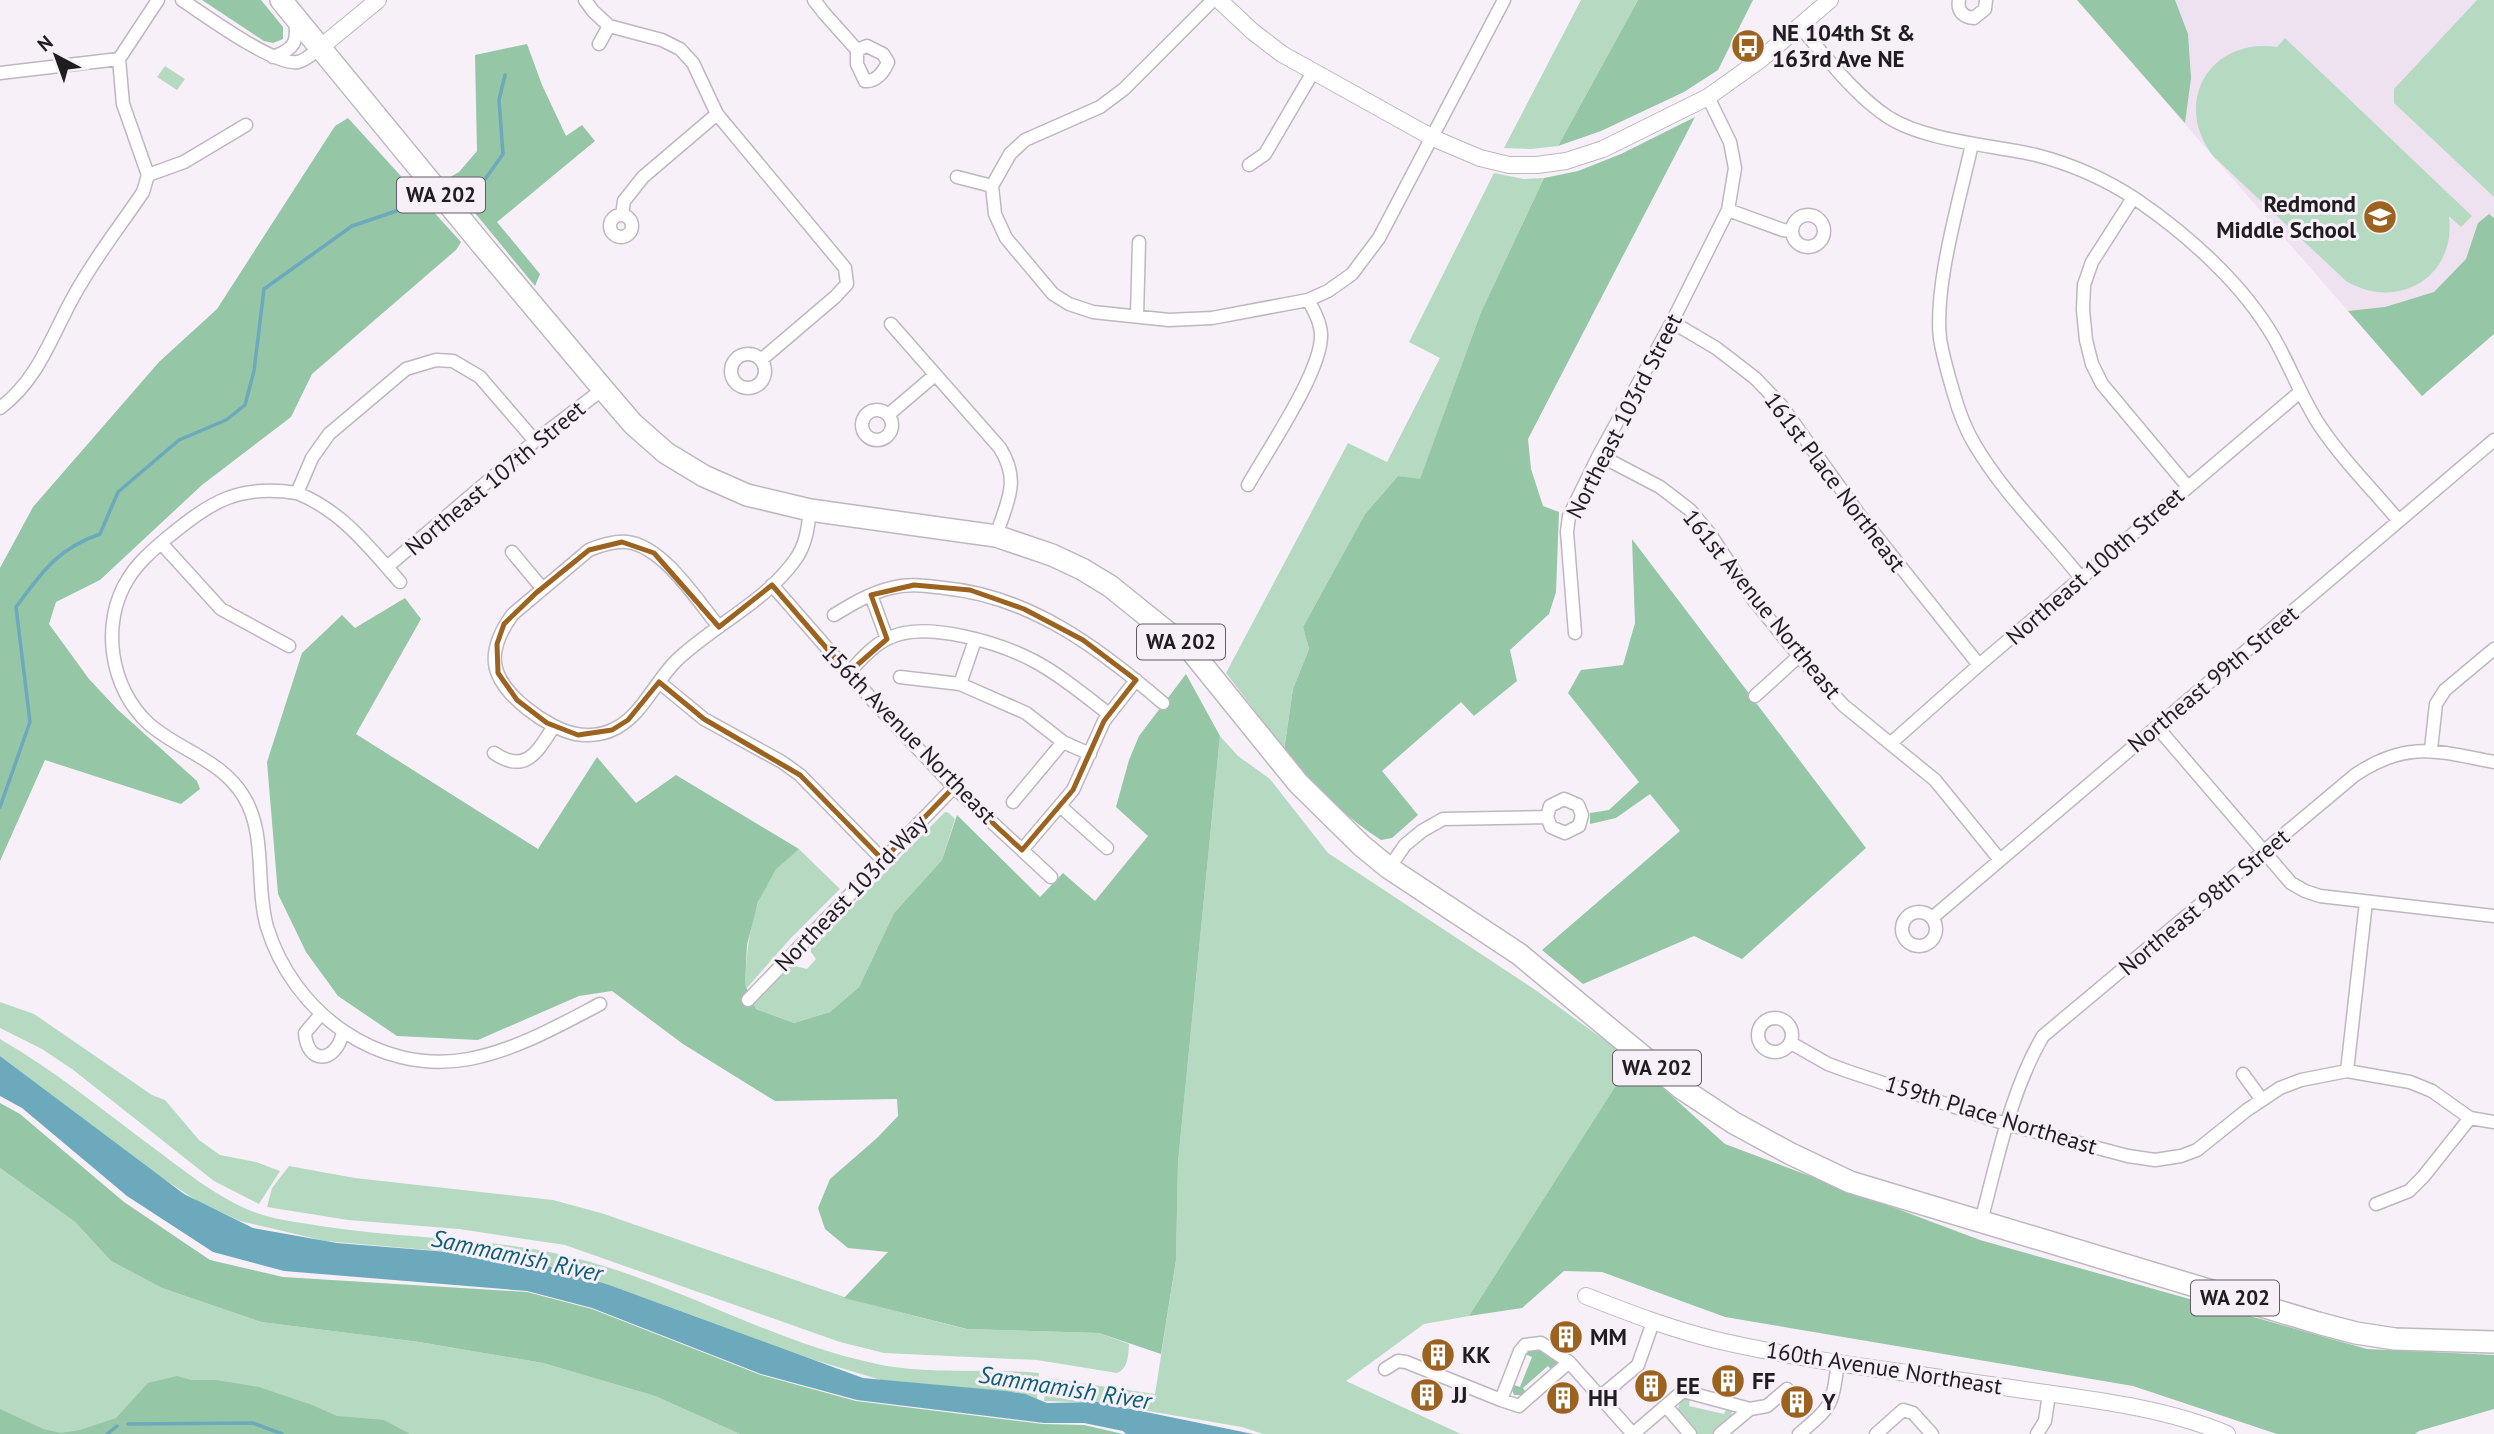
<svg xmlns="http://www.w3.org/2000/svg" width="2494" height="1434" viewBox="0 0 2494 1434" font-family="'PT Sans',sans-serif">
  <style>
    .built { fill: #efe2f0 }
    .green { fill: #b6dac1 }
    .forest { fill: #95c6a6 }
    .water { fill: #6da9bd }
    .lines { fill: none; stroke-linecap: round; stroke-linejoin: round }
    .stream { stroke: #6da9bd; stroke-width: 3.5 }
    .minor-casing { stroke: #beb7bf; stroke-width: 15 }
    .tertiary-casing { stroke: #beb7bf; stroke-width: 18 }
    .primary-casing { stroke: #beb7bf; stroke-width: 24 }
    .minor { stroke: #fff; stroke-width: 12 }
    .tertiary { stroke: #fff; stroke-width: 16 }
    .primary { stroke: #fff; stroke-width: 21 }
    .marked { fill: none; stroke: #9c6320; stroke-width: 5; stroke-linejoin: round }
    .labels { text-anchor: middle; stroke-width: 6; stroke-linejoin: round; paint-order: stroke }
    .shield { fill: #f7f0f8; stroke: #605c61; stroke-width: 2 }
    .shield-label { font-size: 21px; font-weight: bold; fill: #201d20 }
    .poi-label { font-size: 23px; font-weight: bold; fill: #201d20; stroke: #f7f0f8; text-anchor: start }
    .street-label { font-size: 23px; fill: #201d20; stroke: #f7f0f8 }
    .water-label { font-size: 24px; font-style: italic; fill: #095e73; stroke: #f7f0f8 }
  </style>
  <rect width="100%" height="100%" fill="#f7f0f8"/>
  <!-- built -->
  <path class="built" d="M2077 0H2494V334L2422 396Z"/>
  <!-- green -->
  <path class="green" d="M1581 0H1638L1558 146 1531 149 1504 148Z
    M2477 0H2494V197L2394 103V89Z
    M2285 38 2472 216 2461 227 2449 216C2457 277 2397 312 2346 281L2214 157C2171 103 2210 37 2277 47Z
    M165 66 185 79 177 90 157 77Z
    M1494 173 1524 179 1544 178 1481 312 1420 480 1398 476 1365 514 1303 627 1309 649 1293 689 1284 749 1226 673 1348 443 1387 462 1440 358 1409 342Z
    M1220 736 1238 756 1270 779 1328 853 1534 989 1632 1060 1469 1316 1424 1324 1346 1381 1461 1434H1263L1242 1427 1101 1403 1044 1401 1047 1378 1155 1394 1176 1260 1178 1162Z
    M945 812 949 813 955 819 942 860 894 913 859 987 830 1012 794 1023 756 1009 753 1002 791 965 807 969 816 959 811 952V947Z
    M799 849 840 889 791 938 746 989 745 985C747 945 751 904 775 870 781 862 791 855 799 849Z
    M0 1002 34 1014 152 1095 165 1100 199 1140 220 1155 256 1162 280 1171 259 1204 214 1181 72 1069 42 1049 0 1028Z
    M0 1039C55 1071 104 1111 155 1149 186 1172 218 1198 254 1212 275 1220 298 1222 320 1226 397 1238 477 1237 554 1253 666 1276 765 1341 877 1364 928 1375 986 1368 1039 1373L1037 1399 1020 1393 881 1380 801 1356 623 1291 522 1258 325 1241 240 1221 199 1202 156 1174 0 1056Z
    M289 1166 355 1178 553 1200 601 1213 853 1300 966 1329 1099 1333 1129 1344C1128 1355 1129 1368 1117 1373L1037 1360 884 1353 840 1342 565 1245 459 1229 348 1220 267 1207 272 1188Z
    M0 1168 75 1222 111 1261 162 1288 261 1322 419 1342 543 1363 655 1396 740 1434H0Z
    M1685 1397 1690 1399 1689 1406 1724 1414 1727 1407 1731 1409 1732 1416 1712 1434H1694C1684 1422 1670 1410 1685 1397Z"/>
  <!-- forest -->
  <path class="forest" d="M202 0H261L283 27V39L273 43 264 41Z
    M1638 0H1753L1718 70 1684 92 1601 131 1558 146Z
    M2077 0H2175L2188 34 2191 78 2185 123Z
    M527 44 542 85 566 136 582 125 595 141 497 222 540 274 535 286 447 179 459 172 477 151 475 55Z
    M1695 117 1528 439 1531 469 1543 506 1559 512 1556 592 1549 614 1510 650 1517 681 1474 716 1461 702 1382 771 1418 815 1392 838 1381 840C1343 816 1313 784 1284 750L1293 689 1309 649 1303 627 1365 514 1398 476 1420 479 1481 312 1544 178 1578 171 1621 154Z
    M348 118 461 242 456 250 312 374 291 417 202 485 100 580 56 602 49 624 89 679 118 710 197 781 200 789 181 804 45 760 0 861V568L33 507 159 362 217 309 335 126Z
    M2489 214 2494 218V334L2422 396 2348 311 2385 307 2434 292 2466 259 2478 223Z
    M1632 539 1866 848 1742 959 1694 936 1583 984 1542 950 1680 831 1650 794 1616 818 1590 824V813L1609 810 1639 782 1568 693 1581 670 1623 665 1635 623Z
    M405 598 421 619 356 734 538 849 597 757 636 803 676 775 799 849 776 869 758 902 747 945 745 985 756 1009 794 1023 830 1012 859 987 894 913 942 860 957 815 1040 897 1063 873 1095 901 1148 836 1116 807 1129 760 1139 736 1186 674 1220 736 1178 1162 1176 1260 1161 1354 1099 1333 967 1329 844 1298 888 1252 848 1248 825 1229 818 1208 830 1179 877 1138 898 1116 897 1099 775 1101 683 1044 612 991 579 996 478 1040 397 1036 338 996 306 952 278 894 267 762 302 653 342 615 355 628Z
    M1632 1060 1725 1144 1980 1240 2367 1349 2494 1355V1409L2419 1431 2415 1434H2277L2133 1386 1725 1317 1602 1272 1564 1271 1522 1308 1469 1316Z
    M0 1103 20 1114 124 1202 210 1260 283 1277 527 1292 592 1309 761 1375 856 1401 1043 1424 1084 1425 1123 1434H740L655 1396 543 1363 419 1342 261 1322 162 1288 111 1261 75 1222 0 1168Z
    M1536 1347 1557 1359 1558 1363 1553 1371 1548 1366 1523 1388 1525 1391 1522 1395H1514L1511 1387 1514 1385 1520 1387 1532 1357 1525 1354Z
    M177 1376 191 1380H216L259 1387 312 1405 337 1416 384 1420 410 1434H0V1409L43 1429 61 1433 80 1430 116 1418 148 1383Z"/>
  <!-- water -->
  <path class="water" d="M0 1056 184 1194 253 1228 337 1243 522 1258 609 1285 863 1378 1006 1391 1025 1394 1047 1403 1097 1402 1253 1434H1126L1123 1431 1084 1423H1044L857 1400 761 1374 592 1308 527 1291 284 1271 213 1252 127 1196 22 1108 0 1096Z"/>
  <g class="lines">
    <!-- stream -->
    <path class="stream" d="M481 185 503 154 499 100 505 75
      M0 807 30 722 16 607C42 572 57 549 100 534L118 492 179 440 226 420 245 405 254 371 264 289 352 226 417 204
      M128 1424 253 1423 282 1434
      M107 1434 117 1426"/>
    <!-- minor casing -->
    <g class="minor-casing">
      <path id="minor" d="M182 0C205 15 274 66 298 62 307 60 314 52 321 47
        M585 0 593 11 609 26 662 40 680 49 693 63 717 114 845 268 847 284 835 297 761 360
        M814 0 824 13 857 50V64L865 81C876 82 884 72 888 62L883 54 867 46 857 50
        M1959 0C1957 11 1963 17 1974 18L1985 9 1986 0
        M1799 26C1826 56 1853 94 1888 117 1925 141 1992 145 2036 155 2071 164 2107 180 2137 200 2188 235 2243 284 2274 338 2290 366 2301 396 2318 423 2341 458 2372 489 2399 521
        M599 44 609 26
        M273 57C295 49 298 42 295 19
        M119 59 123 104 148 175
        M0 73 119 59 158 0
        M1972 144C1960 199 1934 284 1940 339 1943 356 1948 374 1953 391 1958 409 1965 429 1975 445 2004 494 2046 534 2081 578
        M1249 165 1265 154 1313 72
        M148 175 184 162 246 125
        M957 177 992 186
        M992 186 995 214 1006 238 1053 294 1069 304 1093 312 1169 320 1212 318 1308 300 1328 291 1352 274 1379 238 1504 0
        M992 186 1010 154 1025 140 1100 107 1124 89 1213 0
        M2133 198 2092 262 2084 285 2083 310 2086 340 2092 364 2102 384 2188 487
        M1728 210 1783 230 1792 231
        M610 226a11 11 0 1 1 22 0a11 11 0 1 1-22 0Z
        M1792 231a16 16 0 1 1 32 0a16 16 0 1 1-32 0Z
        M622 215 624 201 643 177 717 114
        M1137 316 1139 242
        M1672 322 1716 348 1755 378 1781 405 1861 517 1979 665
        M891 324 1000 448C1021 482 1007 501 996 536
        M731 371a17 17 0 1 1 34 0a17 17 0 1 1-34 0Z
        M0 408C43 376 54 326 82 282 100 251 123 222 143 192L148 175
        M862 425a15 15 0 1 1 30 0a15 15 0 1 1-30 0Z
        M888 415 935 375
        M535 441 480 377 453 361 436 360 406 369 329 434 312 458 297 493C239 484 212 501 168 537 154 549 138 562 128 579 100 623 110 689 149 724 180 751 222 760 244 797 267 835 255 885 267 927 293 1012 378 1076 469 1059 516 1050 558 1026 600 1004
        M1599 455 1660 487 1690 510 1710 534 1753 599 1799 656 1843 705 1935 780 2000 860
        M1248 485C1267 451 1322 371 1321 335 1321 323 1314 310 1308 300
        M297 493C342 511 369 547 400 582
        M161 543 221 609 289 646
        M512 552 542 588
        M387 567 535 441 603 389
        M772 585 876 704 954 787 1051 877
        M871 595 887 639
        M834 615C852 604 870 593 891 588 909 583 927 586 944 588 1030 596 1099 648 1163 703
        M719 627C697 600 663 546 627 542 613 541 601 545 589 550L513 614C503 627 493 646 495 663 498 693 548 729 576 734 587 736 602 735 612 730 641 718 655 681 677 660 714 625 765 602 795 560 806 545 808 528 810 510
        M1575 633 1567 532 1569 516 1599 455 1672 322 1728 210 1735 168 1730 142 1708 97
        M848 673C860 661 873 645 889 638 926 620 1000 643 1034 661 1061 675 1085 696 1109 714
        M900 677 960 684 1026 713 1063 742
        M659 682 704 719 782 762 800 775 883 860
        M960 684 975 640
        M1755 696 1799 656
        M2157 727 2291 883 2305 891 2320 896 2494 916
        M1891 743 1979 665 2300 392
        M2431 749 2436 704 2445 690 2494 649
        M494 753C526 775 538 751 554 726
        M1013 802 1063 742 1090 754
        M1060 806 1107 848
        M1022 850 1073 790 1104 721 1136 680
        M1389 868 1405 845 1422 831 1443 819 1547 817 1551 827 1565 833 1579 826 1582 815 1578 805 1564 799 1550 806 1547 817
        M1902 929a17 17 0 1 1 34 0a17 17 0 1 1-34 0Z
        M1932 918 2494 440
        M748 1000 954 787
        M321 1014 305 1033C307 1065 336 1064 343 1032
        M1758 1035a17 17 0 1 1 34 0a17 17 0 1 1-34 0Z
        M1791 1043 1828 1064 1847 1071 2006 1124 2128 1156 2155 1160 2181 1156 2197 1150 2247 1110 2280 1088 2301 1080 2347 1071 2410 1082 2432 1091 2470 1118
        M2347 1071 2366 902
        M2243 1074 2262 1100
        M2376 1204 2409 1191 2423 1177 2470 1118 2494 1122
        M1981 1221C1998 1159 2010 1092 2043 1036L2355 775C2407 740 2437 751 2494 762
        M1569 1362 1519 1406 1501 1400 1520 1351 1525 1345 1541 1343 1569 1362 1633 1434
        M1385 1369 1398 1361 1406 1362 1501 1400
        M1601 1396 1638 1365 1653 1322
        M1666 1406 1690 1434
        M1750 1409 1767 1406 1787 1389
        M1633 1434 1683 1391 1750 1409 1720 1434
        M1799 1434C1833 1405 1832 1406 1838 1362
        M1876 1434 1903 1410 1913 1413 1932 1434
        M2037 1434 2045 1421 2049 1394"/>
    </g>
    <!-- tertiary casing -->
    <g class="tertiary-casing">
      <path id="tertiary" d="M1219 0 1252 31 1282 54 1433 138 1480 158 1509 165H1537L1566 161 1603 149 1708 97 1760 60 1830 0
        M321 47 378 0
        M1586 1296C1629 1313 1671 1329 1716 1340 1810 1362 1908 1372 2004 1387 2076 1398 2159 1405 2227 1434"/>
    </g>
    <!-- primary casing -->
    <g class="primary-casing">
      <path id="primary" d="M281 0 483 246 603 389 633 424 666 453 704 476 747 495 810 510 996 536 1052 555 1082 569 1110 586 1192 652 1298 783 1362 846 1389 868 1519 954 1681 1088 1734 1123 1789 1153 1850 1182 2318 1323 2356 1333 2395 1339 2494 1342"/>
    </g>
    <!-- minor -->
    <use href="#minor" class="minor"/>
    <!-- tertiary -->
    <use href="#tertiary" class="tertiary"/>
    <!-- primary -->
    <use href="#primary" class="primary"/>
  </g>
  <!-- marked area -->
  <path class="marked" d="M622 542 654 553 719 627 772 585 848 673 887 639 871 595 914 585 970 590 1024 609 1083 640 1136 680 1104 721 1073 790 1022 850 954 787 883 860 800 775 704 719 659 682 628 720 612 730 578 735 547 723 517 700 498 673 497 644 504 624 536 593 589 550Z"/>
  <!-- icons -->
  <defs>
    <g id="bus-disc" transform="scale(1.75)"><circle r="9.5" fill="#9c6320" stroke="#f7f0f8"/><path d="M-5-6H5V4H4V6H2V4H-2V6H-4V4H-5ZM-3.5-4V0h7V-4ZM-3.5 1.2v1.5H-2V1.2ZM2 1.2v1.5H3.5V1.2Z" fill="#fff"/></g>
    <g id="school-disc" transform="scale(1.75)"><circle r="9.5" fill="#9c6320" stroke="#f7f0f8"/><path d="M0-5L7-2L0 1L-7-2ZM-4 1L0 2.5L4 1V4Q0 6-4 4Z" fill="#fff"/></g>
    <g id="building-disc" transform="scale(1.75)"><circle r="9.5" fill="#9c6320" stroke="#f7f0f8"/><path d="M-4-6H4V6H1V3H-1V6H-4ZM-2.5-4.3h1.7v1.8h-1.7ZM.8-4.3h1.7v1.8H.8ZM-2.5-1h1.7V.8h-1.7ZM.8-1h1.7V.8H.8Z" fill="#fff"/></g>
  </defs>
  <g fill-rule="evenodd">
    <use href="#bus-disc" x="1748" y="46"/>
    <use href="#school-disc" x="2380" y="217"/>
    <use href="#building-disc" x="1566" y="1337"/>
    <use href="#building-disc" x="1438" y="1355"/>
    <use href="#building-disc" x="1728" y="1381"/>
    <use href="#building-disc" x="1651" y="1386"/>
    <use href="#building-disc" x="1427" y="1395"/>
    <use href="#building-disc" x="1563" y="1398"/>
    <use href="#building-disc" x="1797" y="1402"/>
  </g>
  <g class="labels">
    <!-- shield labels -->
    <g class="shield">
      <rect x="397" y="177.5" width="88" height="35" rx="5"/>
      <rect x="1137" y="624.5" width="88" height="35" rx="5"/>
      <rect x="1613" y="1050.5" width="88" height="35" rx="5"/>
      <rect x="2191" y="1280.5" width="88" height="35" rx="5"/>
    </g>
    <g class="shield-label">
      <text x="441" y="202">WA 202</text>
      <text x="1181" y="649">WA 202</text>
      <text x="1657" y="1075">WA 202</text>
      <text x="2235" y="1305">WA 202</text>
    </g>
    <!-- poi labels -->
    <g class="poi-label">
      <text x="1772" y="41">NE 104th St &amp;<tspan x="1772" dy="26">163rd Ave NE</tspan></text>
      <text x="2356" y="212" text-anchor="end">Redmond<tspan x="2356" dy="26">Middle School</tspan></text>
      <text x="1590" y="1345">MM</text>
      <text x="1462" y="1363">KK</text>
      <text x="1752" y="1389">FF</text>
      <text x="1676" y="1394">EE</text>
      <text x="1452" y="1403">JJ</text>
      <text x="1588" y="1406">HH</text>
      <text x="1822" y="1410">Y</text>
    </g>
    <!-- street labels -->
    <g class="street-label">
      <text transform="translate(1624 416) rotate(-63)" y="8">Northeast 103rd Street</text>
      <text transform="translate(495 478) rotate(-40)" y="8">Northeast 107th Street</text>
      <text transform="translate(1835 482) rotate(53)" y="8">161st Place Northeast</text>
      <text transform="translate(2095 566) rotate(-41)" y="8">Northeast 100th Street</text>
      <text transform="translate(1762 604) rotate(51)" y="8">161st Avenue Northeast</text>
      <text transform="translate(2213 679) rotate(-40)" y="8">Northeast 99th Street</text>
      <text transform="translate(909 734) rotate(46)" y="8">156th Avenue Northeast</text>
      <text transform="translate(851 893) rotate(-46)" y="8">Northeast 103rd Way</text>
      <text transform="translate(2204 902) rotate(-40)" y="8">Northeast 98th Street</text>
      <text transform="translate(1991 1115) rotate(17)" y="8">159th Place Northeast</text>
      <text transform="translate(1884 1368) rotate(9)" y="8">160th Avenue Northeast</text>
    </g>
    <!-- water labels -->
    <g class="water-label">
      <text transform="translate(517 1256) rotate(12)" y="8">Sammamish River</text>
      <text transform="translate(1065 1388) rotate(9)" y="8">Sammamish River</text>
    </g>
  </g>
  <!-- north arrow -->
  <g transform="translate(56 56) rotate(319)" stroke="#f7f0f8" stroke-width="5" paint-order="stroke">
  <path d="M0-5L12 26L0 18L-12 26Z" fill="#201d20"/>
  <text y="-10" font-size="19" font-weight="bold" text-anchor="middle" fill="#201d20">N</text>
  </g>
</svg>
